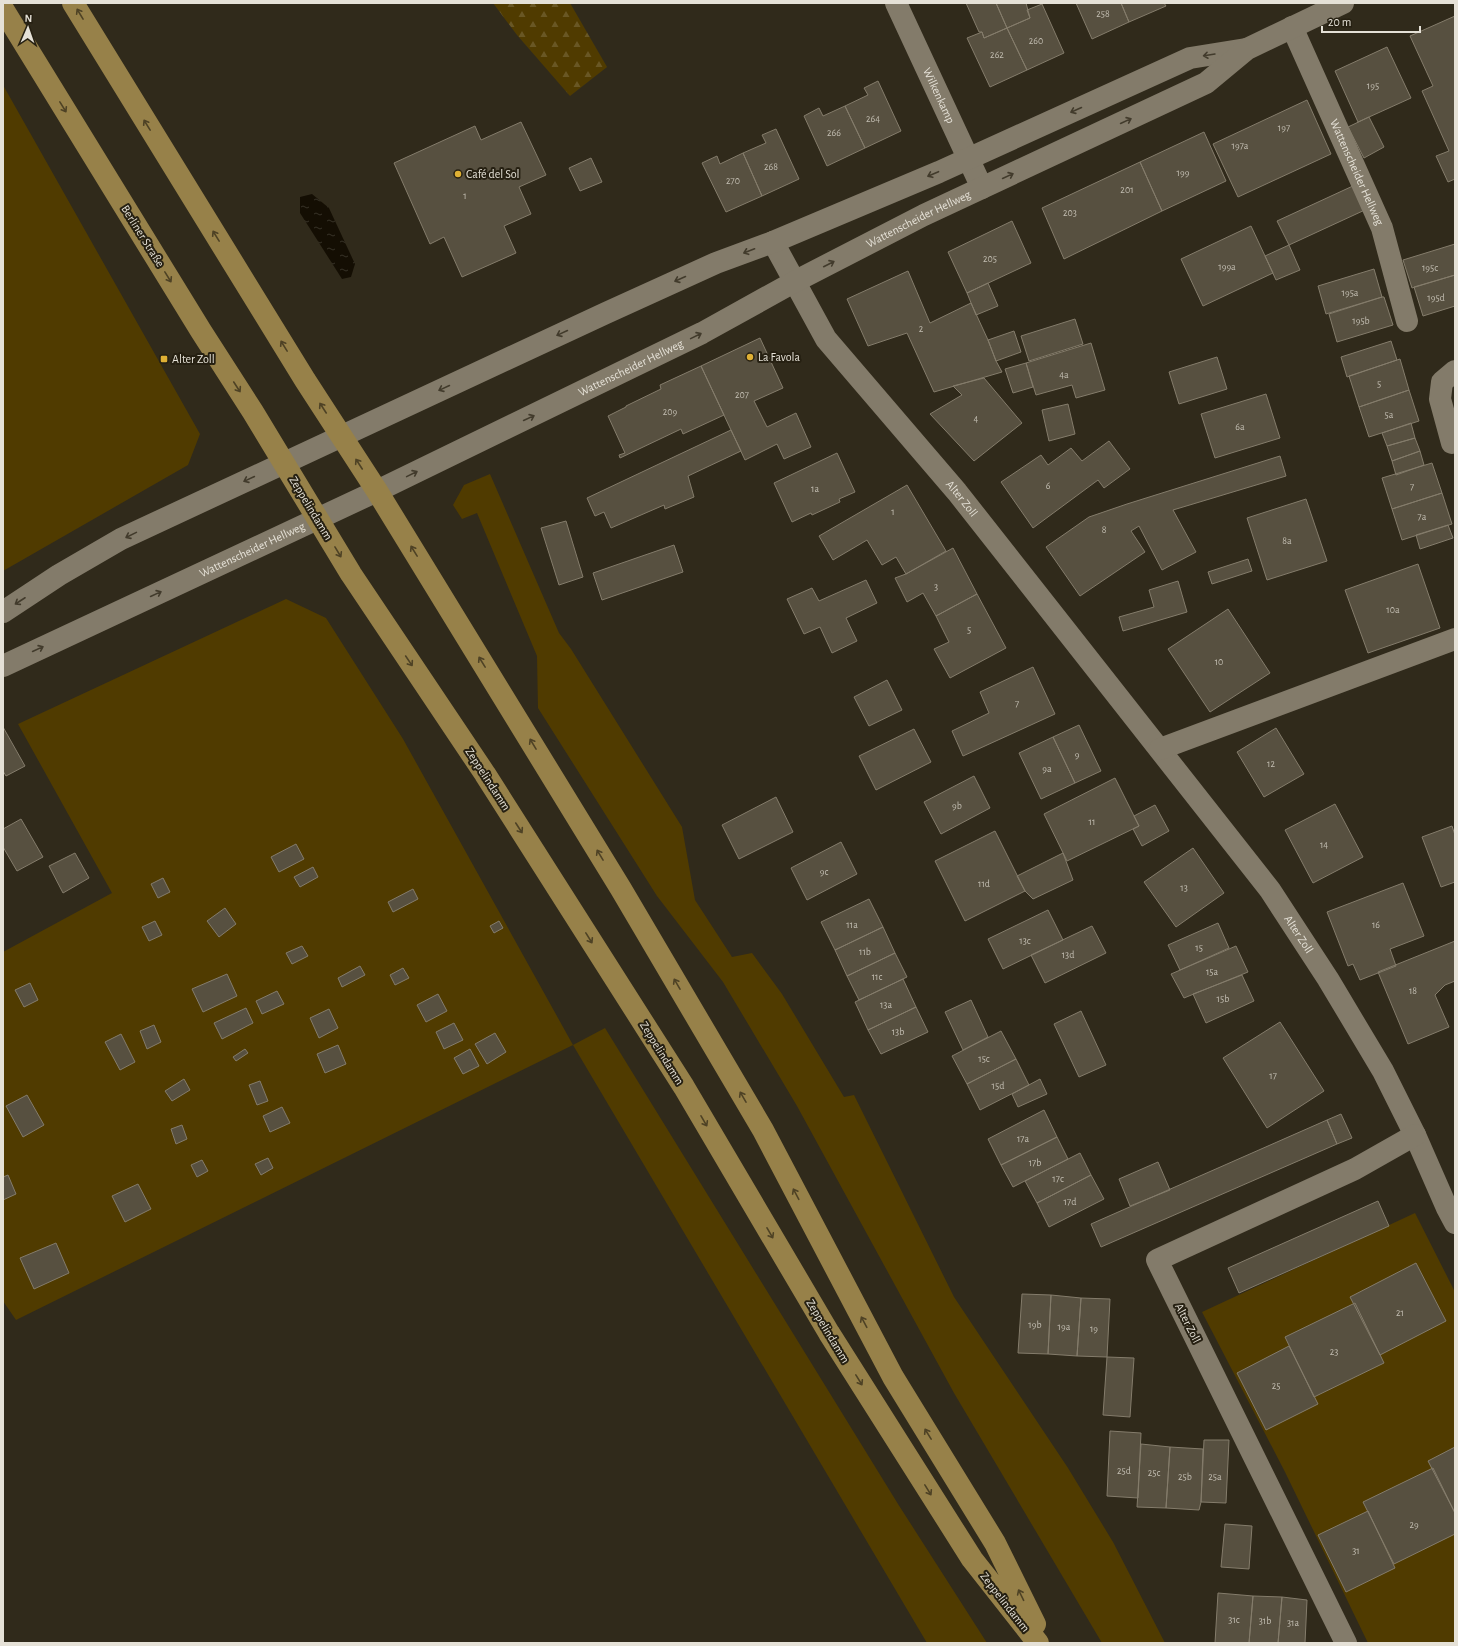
<svg xmlns="http://www.w3.org/2000/svg" width="1458" height="1646" viewBox="0 0 1458 1646" font-family="'Alegreya Sans',sans-serif">
  <style>
    .green { fill: #503b00 }
    .forest { fill: url(#forest-firs) }
    .water { fill: url(#water-ripples) }
    .building { fill: #575040; stroke: #847c6b }
    .lines { fill: none; stroke-linecap: round; stroke-linejoin: round }
    .minor { stroke: #837b6a; stroke-width: 22 }
    .secondary { stroke: #837b6a; stroke-width: 22 }
    .primary { stroke: #978149; stroke-width: 22 }
    .oneway { stroke: #4e4225 }
    .oneway2 { stroke: #423b2c }
    .poi-dot { fill: #dfb034; stroke: #262012; stroke-width: 1.5 }
    .labels { text-anchor: middle; stroke-width: 4; stroke-linejoin: round; paint-order: stroke }
    .number-label { font-size: 10px; fill: #c2bdb1 }
    .street-label { font-size: 12px; fill: #e5e1d7; stroke: #262012 }
    .poi-label { font-size: 12px; fill: #e5e1d7; stroke: #262012; text-anchor: start }
  </style>
  <defs>
    <pattern id="forest-firs" width="22" height="20" patternUnits="userSpaceOnUse"><rect width="22" height="20" fill="#503b00"/><path d="M5 1l3.5 6h-7zM16 11l3.5 6h-7z" fill="#695724"/></pattern>
    <pattern id="water-ripples" width="26" height="14" patternUnits="userSpaceOnUse"><rect width="26" height="14" fill="#140e03"/><path d="M2 4q2-2 4 0t4 0M15 11q2-2 4 0t4 0" fill="none" stroke="#363127"/></pattern>
  </defs>
  <rect width="100%" height="100%" fill="#302a1b"/>
  <!-- green -->
  <path class="green" d="M3 85 200 434 188 465 3 571Z
    M490 474 559 633 571 649 682 827 695 900 732 957 752 953 782 994 844 1097 854 1095 954 1297 1068 1468 1113 1542 1165 1643H1102L954 1393 797 1106 723 982 657 896 538 708 537 656 477 513 462 519 453 505 464 485Z
    M286 599 326 618 403 739 573 1045 605 1028 898 1504 987 1643H927L573 1045 16 1320 3 1301V952L112 893 18 724Z
    M1415 1213 1455 1292V1643H1368L1285 1472 1202 1312Z"/>
  <!-- forest -->
  <path class="forest" d="M493 3H570L607 67 570 96 517 35Z"/>
  <!-- water -->
  <path class="water" d="M312 194 329 208 355 264 351 277 342 279 300 213V197Z"/>
  <!-- building -->
  <path class="building" d="M966 3H996L1007 28 984 38 982 32H979Z
    M996 3H1026L1030 18 1007 28Z
    M1076 3H1121L1129 22 1092 39Z
    M1121 3H1164L1166 6 1129 22Z
    M1042 4 1064 53 1027 70 1007 28 1030 18 1027 10Z
    M1455 16V179L1448 182 1436 156 1449 151 1422 91 1433 86 1410 36Z
    M1007 28 1027 70 990 87 967 38 982 32 984 38Z
    M1387 47 1411 98 1358 122 1335 71Z
    M878 81 901 131 865 148 845 106 868 95 864 88Z
    M1307 100 1331 154 1238 197 1213 144Z
    M845 106 865 148 827 166 804 116 819 108 823 116Z
    M1369 117 1384 147 1364 158 1348 127Z
    M521 122 546 175 519 187 531 214 504 226 516 253 462 277 444 237 430 244 394 163 475 126 481 140Z
    M776 129 799 179 762 196 743 153 766 143 762 135Z
    M1204 132 1226 181 1162 211 1140 162Z
    M743 153 762 196 726 212 702 163 717 156 720 164Z
    M591 158 602 182 580 191 569 168Z
    M1140 162 1162 211 1064 259 1042 208Z
    M1355 185 1367 209 1289 245 1277 221Z
    M1012 221 1031 263 967 293 948 252Z
    M1251 226 1273 273 1203 306 1181 259Z
    M1455 244V275L1412 288 1403 260Z
    M1289 245 1300 270 1276 280 1265 256Z
    M1374 269 1382 297 1326 314 1318 286Z
    M908 271 930 323 971 303 988 340 996 361 1002 372 934 392 907 333 868 346 847 299Z
    M1455 275V306L1423 316 1414 287Z
    M988 283 998 306 976 315 967 293Z
    M1382 297H1384L1393 325 1337 342 1329 314Z
    M1075 319 1083 344 1029 361 1021 336Z
    M1014 331 1021 352 996 361 988 340Z
    M760 338 783 388 754 401 767 427 796 413 811 447 784 459 777 444 745 460 701 366Z
    M1391 341 1397 360 1347 377 1341 357Z
    M1091 343 1105 390 1076 398 1072 385 1036 395 1026 363Z
    M1217 357 1227 389 1179 404 1169 372Z
    M1400 359 1409 390 1359 407 1349 376Z
    M1026 363 1033 387 1013 393 1005 369Z
    M701 366 724 415 683 434 681 429 620 458 619 455 625 453 608 416 626 407V406L661 389 660 385Z
    M984 378 1022 423 974 461 930 414 962 395 953 386Z
    M1409 390 1419 421 1369 437 1359 407Z
    M1266 394 1280 438 1215 458 1201 414Z
    M1068 404 1075 434 1049 441 1042 410Z
    M1411 423 1415 438 1387 446 1382 433Z
    M731 430 741 451 688 476 694 497 665 509 664 505 611 528 604 512 595 516 587 498Z
    M1415 438 1420 451 1392 461 1387 446Z
    M1109 441 1130 469 1104 488 1098 480 1033 528 1001 482 1041 455 1048 465 1071 448 1082 461Z
    M1420 451 1424 465 1396 475 1392 461Z
    M837 453 855 492 839 499 840 502 812 515 811 513 792 522 774 483Z
    M1280 456 1286 476 1173 510 1196 552 1162 570 1139 526 1131 531 1145 552 1080 596 1046 547 1089 517 1127 504Z
    M1432 463 1442 493 1392 509 1382 478Z
    M907 485 946 551 906 574 896 557 882 565 867 540 833 560 819 536Z
    M1442 493 1452 524 1402 540 1392 509Z
    M1306 499 1327 561 1267 580 1247 518Z
    M566 521 583 577 559 585 541 528Z
    M1448 525 1453 538 1420 549 1416 535Z
    M674 545 683 572 602 600 593 573Z
    M953 548 977 594 936 616 923 593 907 602 895 578 906 574Z
    M1248 559 1252 571 1212 584 1208 572Z
    M1418 564 1440 628 1368 653 1345 590Z
    M866 580 877 603 846 618 857 641 832 653 820 627 804 634 787 599 812 588 819 601Z
    M1178 581 1187 612 1123 631 1119 617 1154 607 1149 590Z
    M977 594 1006 648 950 678 934 649 949 642 936 616Z
    M1228 609 1270 673 1210 712 1168 649Z
    M1033 667 1055 714 963 756 952 731 989 713 980 692Z
    M887 680 902 710 869 726 854 697Z
    M1079 725 1101 771 1075 783 1053 737Z
    M3 727 25 766 6 776 3 771Z
    M1276 728 1304 774 1264 797 1237 752Z
    M914 729 931 762 876 790 859 756Z
    M1053 737 1075 783 1041 799 1019 753Z
    M974 776 990 808 941 834 924 802Z
    M1115 778 1139 826 1067 861 1044 814Z
    M776 797 793 832 739 859 722 825Z
    M1335 804 1363 857 1313 883 1285 830Z
    M1155 805 1169 831 1142 846 1133 829 1139 826 1134 816Z
    M21 819 43 857 17 871 3 847V829Z
    M1452 826 1455 835V882L1441 887 1422 837Z
    M995 831 1025 891 965 921 935 861Z
    M841 842 857 874 807 900 791 868Z
    M296 844 304 859 279 872 271 857Z
    M1193 848 1224 893 1176 927 1144 882Z
    M75 853 89 878 63 893 49 866Z
    M1063 853 1073 880 1033 899 1025 891 1017 876Z
    M313 867 318 877 300 887 294 877Z
    M163 878 170 892 158 898 151 884Z
    M1403 883 1424 936 1390 949 1396 966 1360 980 1353 964 1348 966 1327 912Z
    M413 889 418 899 393 912 388 902Z
    M869 899 883 927 835 950 821 922Z
    M225 908 236 924 219 937 207 921Z
    M1048 910 1063 940 1003 969 988 939Z
    M155 921 162 935 149 941 142 927Z
    M499 921 503 928 494 933 490 926Z
    M1218 923 1229 948 1180 970 1168 945Z
    M1092 926 1106 953 1045 983 1031 955Z
    M883 927 895 953 847 976 835 950Z
    M1455 941V981L1445 985 1435 995 1449 1027 1408 1044 1378 972Z
    M302 946 308 956 292 964 286 953Z
    M1236 946 1248 972 1184 998 1171 974Z
    M895 953 907 977 859 1000 847 976Z
    M360 966 365 975 342 987 338 978Z
    M403 968 409 978 395 985 390 975Z
    M227 974 237 996 203 1012 192 989Z
    M1242 975 1254 1001 1206 1023 1193 994Z
    M903 979 916 1007 868 1030 855 1002Z
    M30 983 38 1000 24 1007 15 990Z
    M277 991 284 1004 262 1014 256 1001Z
    M438 994 447 1011 426 1022 417 1005Z
    M971 1000 988 1037 963 1050 945 1012Z
    M916 1007 928 1032 881 1054 868 1030Z
    M246 1008 253 1023 222 1039 214 1023Z
    M329 1009 338 1028 319 1038 310 1018Z
    M1081 1011 1106 1065 1079 1077 1054 1024Z
    M1280 1022 1324 1091 1267 1128 1223 1058Z
    M454 1023 463 1040 444 1049 436 1032Z
    M154 1025 161 1042 147 1049 140 1031Z
    M1001 1031 1016 1059 967 1084 952 1056Z
    M495 1033 506 1052 487 1064 475 1044Z
    M121 1034 135 1062 120 1070 105 1042Z
    M338 1045 346 1064 325 1073 317 1054Z
    M245 1049 248 1053 236 1061 233 1057Z
    M470 1049 479 1066 463 1074 454 1058Z
    M1016 1059 1029 1085 980 1110 967 1084Z
    M184 1079 190 1090 172 1101 165 1091Z
    M1040 1079 1047 1094 1018 1107 1012 1094Z
    M260 1081 268 1101 257 1105 249 1085Z
    M27 1095 44 1125 23 1137 6 1106Z
    M282 1107 290 1123 270 1132 263 1116Z
    M1044 1110 1057 1137 1001 1165 988 1139Z
    M1341 1114 1352 1138 1337 1144 1327 1120Z
    M1327 1120 1337 1144 1101 1247 1091 1224Z
    M182 1125 187 1139 176 1144 171 1129Z
    M1057 1137 1068 1159 1013 1187 1001 1165Z
    M1080 1153 1091 1175 1037 1203 1025 1181Z
    M268 1158 273 1168 261 1175 255 1164Z
    M202 1160 208 1171 197 1177 191 1165Z
    M1158 1162 1170 1190 1130 1206 1119 1179Z
    M8 1175 16 1194 3 1200V1177Z
    M1091 1175 1104 1199 1049 1227 1037 1203Z
    M138 1184 151 1209 125 1222 112 1196Z
    M1378 1201 1389 1226 1239 1293 1228 1268Z
    M56 1243 69 1273 34 1289 20 1258Z
    M1416 1263 1446 1321 1380 1355 1350 1297Z
    M1022 1294 1051 1295 1048 1354 1018 1353Z
    M1051 1295 1081 1298 1077 1356 1048 1354Z
    M1081 1298 1110 1299 1107 1357 1077 1356Z
    M1355 1303 1384 1363 1314 1397 1285 1337Z
    M1289 1346 1318 1404 1266 1430 1237 1373Z
    M1107 1357 1134 1358 1130 1417 1103 1415Z
    M1110 1431 1141 1433 1138 1498 1107 1496Z
    M1204 1440H1229L1226 1503 1201 1502Z
    M1141 1444 1170 1447 1166 1508 1137 1507Z
    M1170 1447 1203 1449 1201 1502 1199 1510 1166 1508Z
    M1455 1447V1513L1428 1461Z
    M1433 1468 1455 1513V1534L1394 1564 1363 1502Z
    M1368 1511 1395 1568 1346 1592 1318 1535Z
    M1225 1524 1252 1526 1249 1569 1221 1567Z
    M1218 1593 1253 1596 1249 1643H1215Z
    M1253 1596 1282 1597 1278 1643H1249Z
    M1282 1597 1307 1600 1305 1643H1278Z"/>
  <g class="lines">
    <!-- minor -->
    <g class="minor">
      <path id="s1" d="M896 3 982 188"/>
      <path id="s2" d="M1292 27 1382 228 1407 321"/>
      <path id="s3" d="M773 242 826 339 957 492 1270 890 1328 979 1383 1071 1415 1135 1447 1208 1455 1223"/>
      <path d="M1452 443 1440 399 1442 382 1455 371"/>
      <path d="M1160 749 1455 639"/>
      <path d="M1346 1643 1157 1260 1355 1169 1415 1135"/>
    </g>
    <!-- secondary -->
    <g class="secondary">
      <path d="M3 612 59 575 121 539 606 313 716 263 773 242 939 172 1190 58 1246 49"/>
      <path id="s4" d="M3 666 377 491 702 333 794 282 924 215 1206 83 1247 49 1343 3"/>
    </g>
    <!-- primary -->
    <path class="primary" d="M73 3 305 380 377 491 621 889 763 1130 893 1377 995 1543 1035 1624
      M3 9 201 331 253 412 351 574 485 774 684 1087 829 1333 972 1559 1038 1643"/>
  </g>
  <!-- one-way arrows -->
  <defs><path id="oneway-shaft" d="M-6 0H5M1.5-3L5.5 0L1.5 3" fill="none" stroke-width="1.6" stroke-linecap="round" stroke-linejoin="round"/></defs>
  <g class="oneway">
    <use href="#oneway-shaft" transform="translate(80 14) rotate(-121)"/>
    <use href="#oneway-shaft" transform="translate(63 107) rotate(58)"/>
    <use href="#oneway-shaft" transform="translate(147 125) rotate(-122)"/>
    <use href="#oneway-shaft" transform="translate(216 236) rotate(-122)"/>
    <use href="#oneway-shaft" transform="translate(168 277) rotate(58)"/>
    <use href="#oneway-shaft" transform="translate(284 346) rotate(-122)"/>
    <use href="#oneway-shaft" transform="translate(237 387) rotate(57)"/>
    <use href="#oneway-shaft" transform="translate(323 408) rotate(-123)"/>
    <use href="#oneway-shaft" transform="translate(359 464) rotate(-123)"/>
    <use href="#oneway-shaft" transform="translate(414 551) rotate(-122)"/>
    <use href="#oneway-shaft" transform="translate(338 552) rotate(59)"/>
    <use href="#oneway-shaft" transform="translate(409 661) rotate(56)"/>
    <use href="#oneway-shaft" transform="translate(482 662) rotate(-122)"/>
    <use href="#oneway-shaft" transform="translate(533 744) rotate(-121)"/>
    <use href="#oneway-shaft" transform="translate(519 828) rotate(57)"/>
    <use href="#oneway-shaft" transform="translate(600 855) rotate(-121)"/>
    <use href="#oneway-shaft" transform="translate(589 938) rotate(58)"/>
    <use href="#oneway-shaft" transform="translate(677 984) rotate(-120)"/>
    <use href="#oneway-shaft" transform="translate(743 1097) rotate(-120)"/>
    <use href="#oneway-shaft" transform="translate(704 1121) rotate(60)"/>
    <use href="#oneway-shaft" transform="translate(796 1194) rotate(-118)"/>
    <use href="#oneway-shaft" transform="translate(770 1233) rotate(60)"/>
    <use href="#oneway-shaft" transform="translate(864 1322) rotate(-118)"/>
    <use href="#oneway-shaft" transform="translate(859 1380) rotate(58)"/>
    <use href="#oneway-shaft" transform="translate(928 1434) rotate(-122)"/>
    <use href="#oneway-shaft" transform="translate(928 1490) rotate(58)"/>
    <use href="#oneway-shaft" transform="translate(1021 1595) rotate(-116)"/>
  </g>
  <g class="oneway2">
    <use href="#oneway-shaft" transform="translate(1209 55) rotate(171)"/>
    <use href="#oneway-shaft" transform="translate(1076 110) rotate(156)"/>
    <use href="#oneway-shaft" transform="translate(1126 121) rotate(-25)"/>
    <use href="#oneway-shaft" transform="translate(933 174) rotate(157)"/>
    <use href="#oneway-shaft" transform="translate(1008 176) rotate(-25)"/>
    <use href="#oneway-shaft" transform="translate(749 251) rotate(159)"/>
    <use href="#oneway-shaft" transform="translate(829 264) rotate(-27)"/>
    <use href="#oneway-shaft" transform="translate(680 279) rotate(156)"/>
    <use href="#oneway-shaft" transform="translate(562 333) rotate(155)"/>
    <use href="#oneway-shaft" transform="translate(696 336) rotate(-26)"/>
    <use href="#oneway-shaft" transform="translate(444 388) rotate(155)"/>
    <use href="#oneway-shaft" transform="translate(529 418) rotate(-25)"/>
    <use href="#oneway-shaft" transform="translate(412 474) rotate(-26)"/>
    <use href="#oneway-shaft" transform="translate(249 479) rotate(155)"/>
    <use href="#oneway-shaft" transform="translate(131 535) rotate(154)"/>
    <use href="#oneway-shaft" transform="translate(156 594) rotate(-25)"/>
    <use href="#oneway-shaft" transform="translate(20 601) rotate(147)"/>
    <use href="#oneway-shaft" transform="translate(38 649) rotate(-25)"/>
  </g>
  <!-- markers -->
  <g class="poi-dot">
    <circle cx="458" cy="174" r="4"/>
    <circle cx="750" cy="357" r="4"/>
    <rect x="160" y="355" width="8" height="8" rx="2"/>
  </g>
  <g class="labels">
    <!-- number labels -->
    <g class="number-label">
      <text x="1103" y="17">258</text>
      <text x="1036" y="44">260</text>
      <text x="997" y="58">262</text>
      <text x="1373" y="89">195</text>
      <text x="873" y="122">264</text>
      <text x="1284" y="131">197</text>
      <text x="834" y="136">266</text>
      <text x="1240" y="149">197a</text>
      <text x="771" y="170">268</text>
      <text x="1183" y="176">199</text>
      <text x="733" y="184">270</text>
      <text x="1127" y="193">201</text>
      <text x="465" y="199">1</text>
      <text x="1070" y="216">203</text>
      <text x="990" y="262">205</text>
      <text x="1227" y="270">199a</text>
      <text x="1430" y="271">195c</text>
      <text x="1350" y="296">195a</text>
      <text x="1436" y="301">195d</text>
      <text x="1361" y="324">195b</text>
      <text x="921" y="332">2</text>
      <text x="1064" y="378">4a</text>
      <text x="1379" y="387">5</text>
      <text x="742" y="398">207</text>
      <text x="670" y="415">209</text>
      <text x="1389" y="418">5a</text>
      <text x="976" y="422">4</text>
      <text x="1240" y="430">6a</text>
      <text x="1048" y="489">6</text>
      <text x="1412" y="490">7</text>
      <text x="815" y="492">1a</text>
      <text x="893" y="515">1</text>
      <text x="1422" y="520">7a</text>
      <text x="1104" y="533">8</text>
      <text x="1287" y="544">8a</text>
      <text x="936" y="590">3</text>
      <text x="1393" y="613">10a</text>
      <text x="969" y="633">5</text>
      <text x="1219" y="665">10</text>
      <text x="1017" y="707">7</text>
      <text x="1077" y="758">9</text>
      <text x="1271" y="767">12</text>
      <text x="1047" y="772">9a</text>
      <text x="957" y="809">9b</text>
      <text x="1092" y="825">11</text>
      <text x="1324" y="848">14</text>
      <text x="824" y="875">9c</text>
      <text x="984" y="887">11d</text>
      <text x="1184" y="891">13</text>
      <text x="852" y="928">11a</text>
      <text x="1376" y="928">16</text>
      <text x="1025" y="944">13c</text>
      <text x="1199" y="951">15</text>
      <text x="865" y="955">11b</text>
      <text x="1068" y="958">13d</text>
      <text x="1212" y="975">15a</text>
      <text x="877" y="980">11c</text>
      <text x="1413" y="994">18</text>
      <text x="1223" y="1002">15b</text>
      <text x="886" y="1008">13a</text>
      <text x="898" y="1035">13b</text>
      <text x="984" y="1062">15c</text>
      <text x="1273" y="1079">17</text>
      <text x="998" y="1089">15d</text>
      <text x="1023" y="1142">17a</text>
      <text x="1035" y="1166">17b</text>
      <text x="1058" y="1182">17c</text>
      <text x="1070" y="1205">17d</text>
      <text x="1400" y="1316">21</text>
      <text x="1035" y="1328">19b</text>
      <text x="1064" y="1330">19a</text>
      <text x="1094" y="1332">19</text>
      <text x="1334" y="1355">23</text>
      <text x="1276" y="1389">25</text>
      <text x="1124" y="1474">25d</text>
      <text x="1154" y="1476">25c</text>
      <text x="1185" y="1480">25b</text>
      <text x="1215" y="1480">25a</text>
      <text x="1414" y="1528">29</text>
      <text x="1356" y="1554">31</text>
      <text x="1234" y="1623">31c</text>
      <text x="1265" y="1624">31b</text>
      <text x="1293" y="1626">31a</text>
    </g>
    <!-- street labels -->
    <g class="street-label">
      <text dy="4" stroke="none"><textPath href="#s1" startOffset="102">Wilkenkamp</textPath></text>
      <text dy="4" stroke="none"><textPath href="#s2" startOffset="159">Wattenscheider Hellweg</textPath></text>
      <text dy="4" stroke="none"><textPath href="#s4" startOffset="1019">Wattenscheider Hellweg</textPath></text>
      <text transform="translate(143 236) rotate(58)" y="4">Berliner Straße</text>
      <text dy="4" stroke="none"><textPath href="#s4" startOffset="695">Wattenscheider Hellweg</textPath></text>
      <text dy="4" stroke="none"><textPath href="#s3" startOffset="320">Alter Zoll</textPath></text>
      <text transform="translate(311 508) rotate(59)" y="4">Zeppelindamm</text>
      <text dy="4" stroke="none"><textPath href="#s4" startOffset="275">Wattenscheider Hellweg</textPath></text>
      <text transform="translate(488 779) rotate(57)" y="4">Zeppelindamm</text>
      <text dy="4" stroke="none"><textPath href="#s3" startOffset="871">Alter Zoll</textPath></text>
      <text transform="translate(662 1053) rotate(58)" y="4">Zeppelindamm</text>
      <text transform="translate(1188 1323) rotate(63)" y="4">Alter Zoll</text>
      <text transform="translate(828 1331) rotate(59)" y="4">Zeppelindamm</text>
      <text transform="translate(1005 1602) rotate(52)" y="4">Zeppelindamm</text>
    </g>
    <!-- poi labels -->
    <g class="poi-label">
      <text x="466" y="178">Café del Sol</text>
      <text x="758" y="361">La Favola</text>
      <text x="172" y="363">Alter Zoll</text>
    </g>
  </g>
  <!-- border -->
  <rect width="1458" height="1646" fill="none" stroke="#e5e1d7" stroke-width="8"/>
  <!-- north arrow -->
  <g transform="translate(28 28) rotate(2)" stroke="#262012" stroke-width="3" paint-order="stroke">
  <path d="M0-3L7 15L0 10L-7 15Z" fill="#e5e1d7"/>
  <text y="-6" font-size="11" font-weight="bold" text-anchor="middle" fill="#e5e1d7">N</text>
  </g>
  <!-- scale -->
  <path d="M1322 26v6h98v-6" fill="none" stroke="#e5e1d7" stroke-width="2"/>
  <text x="1328" y="26" font-size="12" fill="#e5e1d7" stroke="#262012" stroke-width="3" paint-order="stroke">20 m</text>
</svg>
